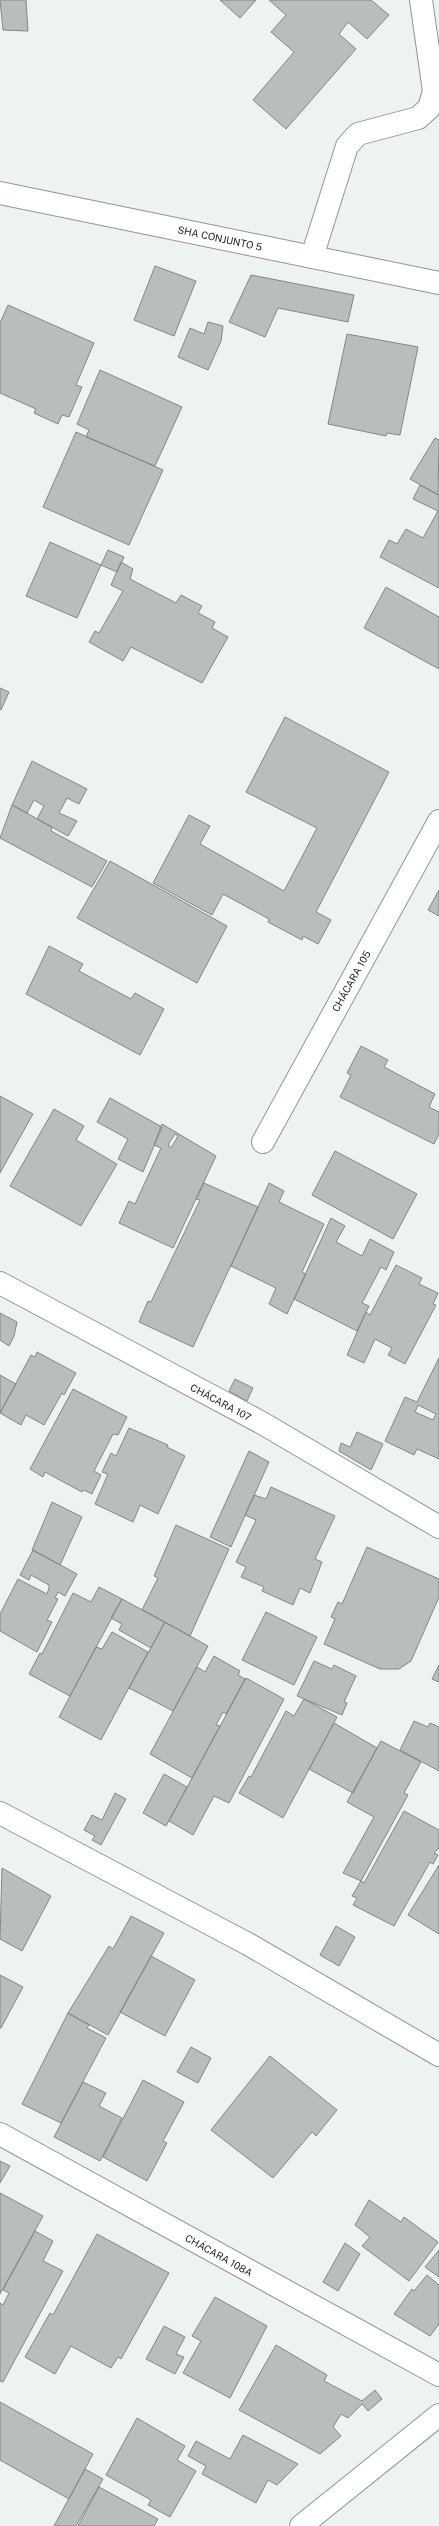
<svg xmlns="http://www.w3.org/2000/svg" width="439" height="2526" viewBox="0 0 439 2526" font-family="'Public Sans',sans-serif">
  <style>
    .building { fill: #b8bebc; stroke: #838887; fill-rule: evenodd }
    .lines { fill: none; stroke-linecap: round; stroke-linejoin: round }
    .street-casing { stroke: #909596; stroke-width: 24 }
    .secondary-casing { stroke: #909596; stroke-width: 24 }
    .street { stroke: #fff; stroke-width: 22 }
    .secondary { stroke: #fff; stroke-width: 22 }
    .labels { text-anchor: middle; stroke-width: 3; stroke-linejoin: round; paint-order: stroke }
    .street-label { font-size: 10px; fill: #242626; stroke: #fff }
  </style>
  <rect width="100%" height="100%" fill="#edf3f3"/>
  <!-- building -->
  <path class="building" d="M0 0H26L28 31 3 30Z
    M220 0H256L240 18Z
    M269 0H371L389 15 367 39 348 22 339 34 356 49 286 129 253 100 294 52 271 32 286 15Z
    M155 266 196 281 174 336 134 320Z
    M251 275 354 295 348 322 278 308 265 337 229 322Z
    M8 305 94 343 76 385 82 387 69 417 62 415 58 424 34 413 36 409 0 393V323Z
    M208 322 223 326 221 341 208 370 178 357 190 328 204 334Z
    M347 334 418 347 400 435 387 433 386 436 328 424Z
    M100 370 182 407 155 466 86 437 89 430 77 424Z
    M76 432 163 470 129 545 43 507Z
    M435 438 439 440 438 495 410 479Z
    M420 485 439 495V588L380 557 389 540 397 544 406 529 423 538 438 511 413 499Z
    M50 542 101 565 108 550 124 557 117 572 101 565 77 618 26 596Z
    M121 562 133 569 130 579 176 603 181 595 202 606 198 613 215 622 212 628 228 637 202 683 131 647 123 661 89 642 95 631 99 633 123 591 111 585Z
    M386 587 439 617V669L364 628Z
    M0 688 9 692 1 710 0 709Z
    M285 717 389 772 316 912 331 920 318 944 303 936 302 940 268 922 269 919 223 894 212 915 153 883 189 815 210 826 200 844 284 891 317 828 246 792Z
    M32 761 87 789 79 804 67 798 59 813 77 821 68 836 37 819 44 806 34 800 27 813 12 805Z
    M12 805 52 827 51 831 107 861 92 887 0 838Z
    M110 861 227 926 197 983 77 918Z
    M439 890V916L428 910Z
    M49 946 83 964 79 971 131 999 135 993 164 1009 140 1055 26 994Z
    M361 1046 388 1060 384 1067 435 1094 429 1107 439 1112V1134L434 1144 340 1097 351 1075 347 1073Z
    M0 1096 33 1114 0 1173Z
    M110 1098 162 1127 143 1172 118 1159 128 1139 97 1122Z
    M54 1109 84 1126 76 1140 117 1164 81 1226 10 1186Z
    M162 1124 216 1156 173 1248 119 1223 129 1201 135 1204 161 1148 154 1145ZM175 1134 178 1136 171 1148 169 1147V1143Z
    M335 1151 417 1194 393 1239 312 1195Z
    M204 1183 258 1207 193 1347 139 1322 148 1301 151 1302 200 1200 196 1199Z
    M269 1183 284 1191 279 1202 324 1224 302 1272 306 1274 287 1314 269 1304 276 1288 231 1266Z
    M331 1218 345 1226 336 1242 362 1256 370 1239 394 1252 386 1270 381 1267 362 1303 369 1306 357 1331 294 1299Z
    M396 1265 422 1278 419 1284 438 1293 433 1304 436 1305 405 1364 388 1355 392 1348 375 1339 364 1363 347 1355 366 1312 370 1315Z
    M0 1313 17 1322 14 1336 9 1346 0 1340Z
    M37 1352 76 1373 64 1395 62 1393 44 1425 26 1415 21 1425 0 1413 31 1355 35 1357Z
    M439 1358V1459L417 1449 414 1455 385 1441 405 1397 417 1402ZM418 1405 436 1414 433 1420 415 1412Z
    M0 1375 16 1384 0 1413Z
    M235 1379 253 1388 247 1401 229 1391Z
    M73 1389 127 1417 118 1435 113 1434 94 1471 101 1475 92 1494 84 1490 82 1492 45 1472 43 1477 30 1469Z
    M129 1428 168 1445 167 1447 185 1456 158 1514 140 1505 133 1522 95 1504 108 1474 102 1472 111 1453 116 1456Z
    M357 1432 383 1444 371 1470 339 1451 341 1443 350 1447Z
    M249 1451 269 1462 231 1547 210 1537Z
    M271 1487 335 1516 315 1559 322 1562 310 1593 300 1588 293 1605 262 1591 264 1587 241 1577 246 1567 236 1562 256 1520 245 1515 254 1495 266 1499Z
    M52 1502 82 1517 60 1565 32 1550Z
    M176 1525 229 1549 190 1636 142 1610 158 1578 154 1576Z
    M367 1547 439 1579V1597L411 1661 399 1669H380L324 1644 335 1619 331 1617 338 1602 342 1604Z
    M33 1550 77 1574 65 1596 58 1592 55 1598 58 1599 47 1620 52 1622 37 1652 0 1631V1614L18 1579 47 1594 49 1588V1585L31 1575 29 1580 20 1575Z
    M99 1587 122 1599 70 1696 29 1674 40 1653 42 1654 73 1593 91 1602Z
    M122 1599 165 1622 151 1648 119 1630 122 1624 111 1618Z
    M266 1612 317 1637 294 1685 242 1660Z
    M165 1622 208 1646 173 1711 129 1688Z
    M112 1632 148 1652 101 1740 59 1717 96 1647 102 1649Z
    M214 1656 240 1671 238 1675 245 1679 226 1714 223 1712 216 1725 220 1726 192 1778 150 1754 197 1667 205 1672Z
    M314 1661 332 1669 334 1665 356 1676 344 1702 347 1703 342 1715 297 1696Z
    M439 1665V1682L432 1679Z
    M246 1678 284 1699 229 1803 214 1796 193 1835 169 1821Z
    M304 1699 337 1717 283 1818 239 1793 249 1776 251 1777 286 1711 294 1716Z
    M414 1721 428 1727 430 1723 439 1727V1771L400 1750Z
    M334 1723 377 1748 353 1793 309 1769Z
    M381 1741 421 1762 404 1793 408 1795 361 1881 343 1873 374 1817 347 1802Z
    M164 1774 187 1787 166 1826 143 1813Z
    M115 1793 126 1799 101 1845 92 1840 95 1836 84 1830 92 1815 102 1820Z
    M404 1811 439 1830V1848L434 1853 438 1855 433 1864 430 1862 394 1926 353 1905 357 1898 352 1896 361 1881 364 1883Z
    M439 1865V1934L408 1915Z
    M2 1868 51 1896 22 1951 0 1939Z
    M131 1916 164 1933 108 2035 68 2013 109 1946 113 1949Z
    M336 1926 355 1937 339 1966 320 1955Z
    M151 1956 195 1980 165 2036 120 2012Z
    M0 1975 23 1987 1 2028H0Z
    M68 2013 89 2025 87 2028 106 2038 61 2123 22 2104Z
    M191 2047 211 2058 198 2083 177 2072Z
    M270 2056 337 2110 316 2136 312 2132 273 2178 211 2130Z
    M143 2080 184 2102 163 2141 167 2143 147 2181 103 2157Z
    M83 2082 106 2093 99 2106 122 2118 100 2161 54 2137Z
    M0 2161 10 2166 0 2183Z
    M0 2193 43 2216 0 2294Z
    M369 2200 401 2222 404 2217 438 2242 409 2281 362 2246 370 2237 355 2225Z
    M35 2231 53 2241 43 2261 63 2271 3 2382 0 2381V2303L3 2305 9 2293 3 2290Z
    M97 2234 169 2273 121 2359 118 2357 111 2368 71 2346 55 2374 25 2357 50 2313 53 2315Z
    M345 2243 360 2254 338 2291 323 2282Z
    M439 2250V2277L425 2267Z
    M427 2275 439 2285V2324L430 2336 394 2314 412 2289 414 2291Z
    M215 2297 267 2326 230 2398 183 2373 201 2341 192 2336Z
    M164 2326 185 2337 176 2354 184 2357 175 2374 146 2359Z
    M276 2345 327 2375 324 2381 362 2401 375 2390 382 2399 368 2411 362 2404 348 2418 341 2414 333 2427 341 2436 320 2454 239 2410Z
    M0 2402 93 2454 69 2499 0 2460Z
    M137 2418 185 2446 177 2460 196 2471 170 2517 148 2505 151 2500 106 2475Z
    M243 2435 298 2464 277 2485 268 2480 256 2503 202 2474 206 2466 188 2456 196 2441 230 2459Z
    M85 2469 103 2479 76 2526H54Z
    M99 2487 158 2519 154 2526H78Z"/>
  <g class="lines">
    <!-- street casing -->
    <g class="street-casing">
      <path id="street" d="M312 257 347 146 358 134 418 118 429 108 434 91 421 0
        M263 1142 439 821
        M0 1283 262 1423 439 1527
        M0 1813 248 1944 439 2055
        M0 2134 439 2375
        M301 2526 439 2415"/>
    </g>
    <!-- secondary casing -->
    <g class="secondary-casing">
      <path id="secondary" d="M0 193 439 283"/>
    </g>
    <!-- street -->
    <use href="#street" class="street"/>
    <!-- secondary -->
    <use href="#secondary" class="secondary"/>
  </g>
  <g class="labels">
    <!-- street labels -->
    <g class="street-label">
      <text transform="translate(220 238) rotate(12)" y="4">SHA CONJUNTO 5</text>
      <text transform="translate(351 981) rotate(-61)" y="4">CHÁCARA 105</text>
      <text transform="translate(221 1402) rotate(28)" y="4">CHÁCARA 107</text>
      <text transform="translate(219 2255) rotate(29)" y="4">CHÁCARA 108A</text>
    </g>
  </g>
</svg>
